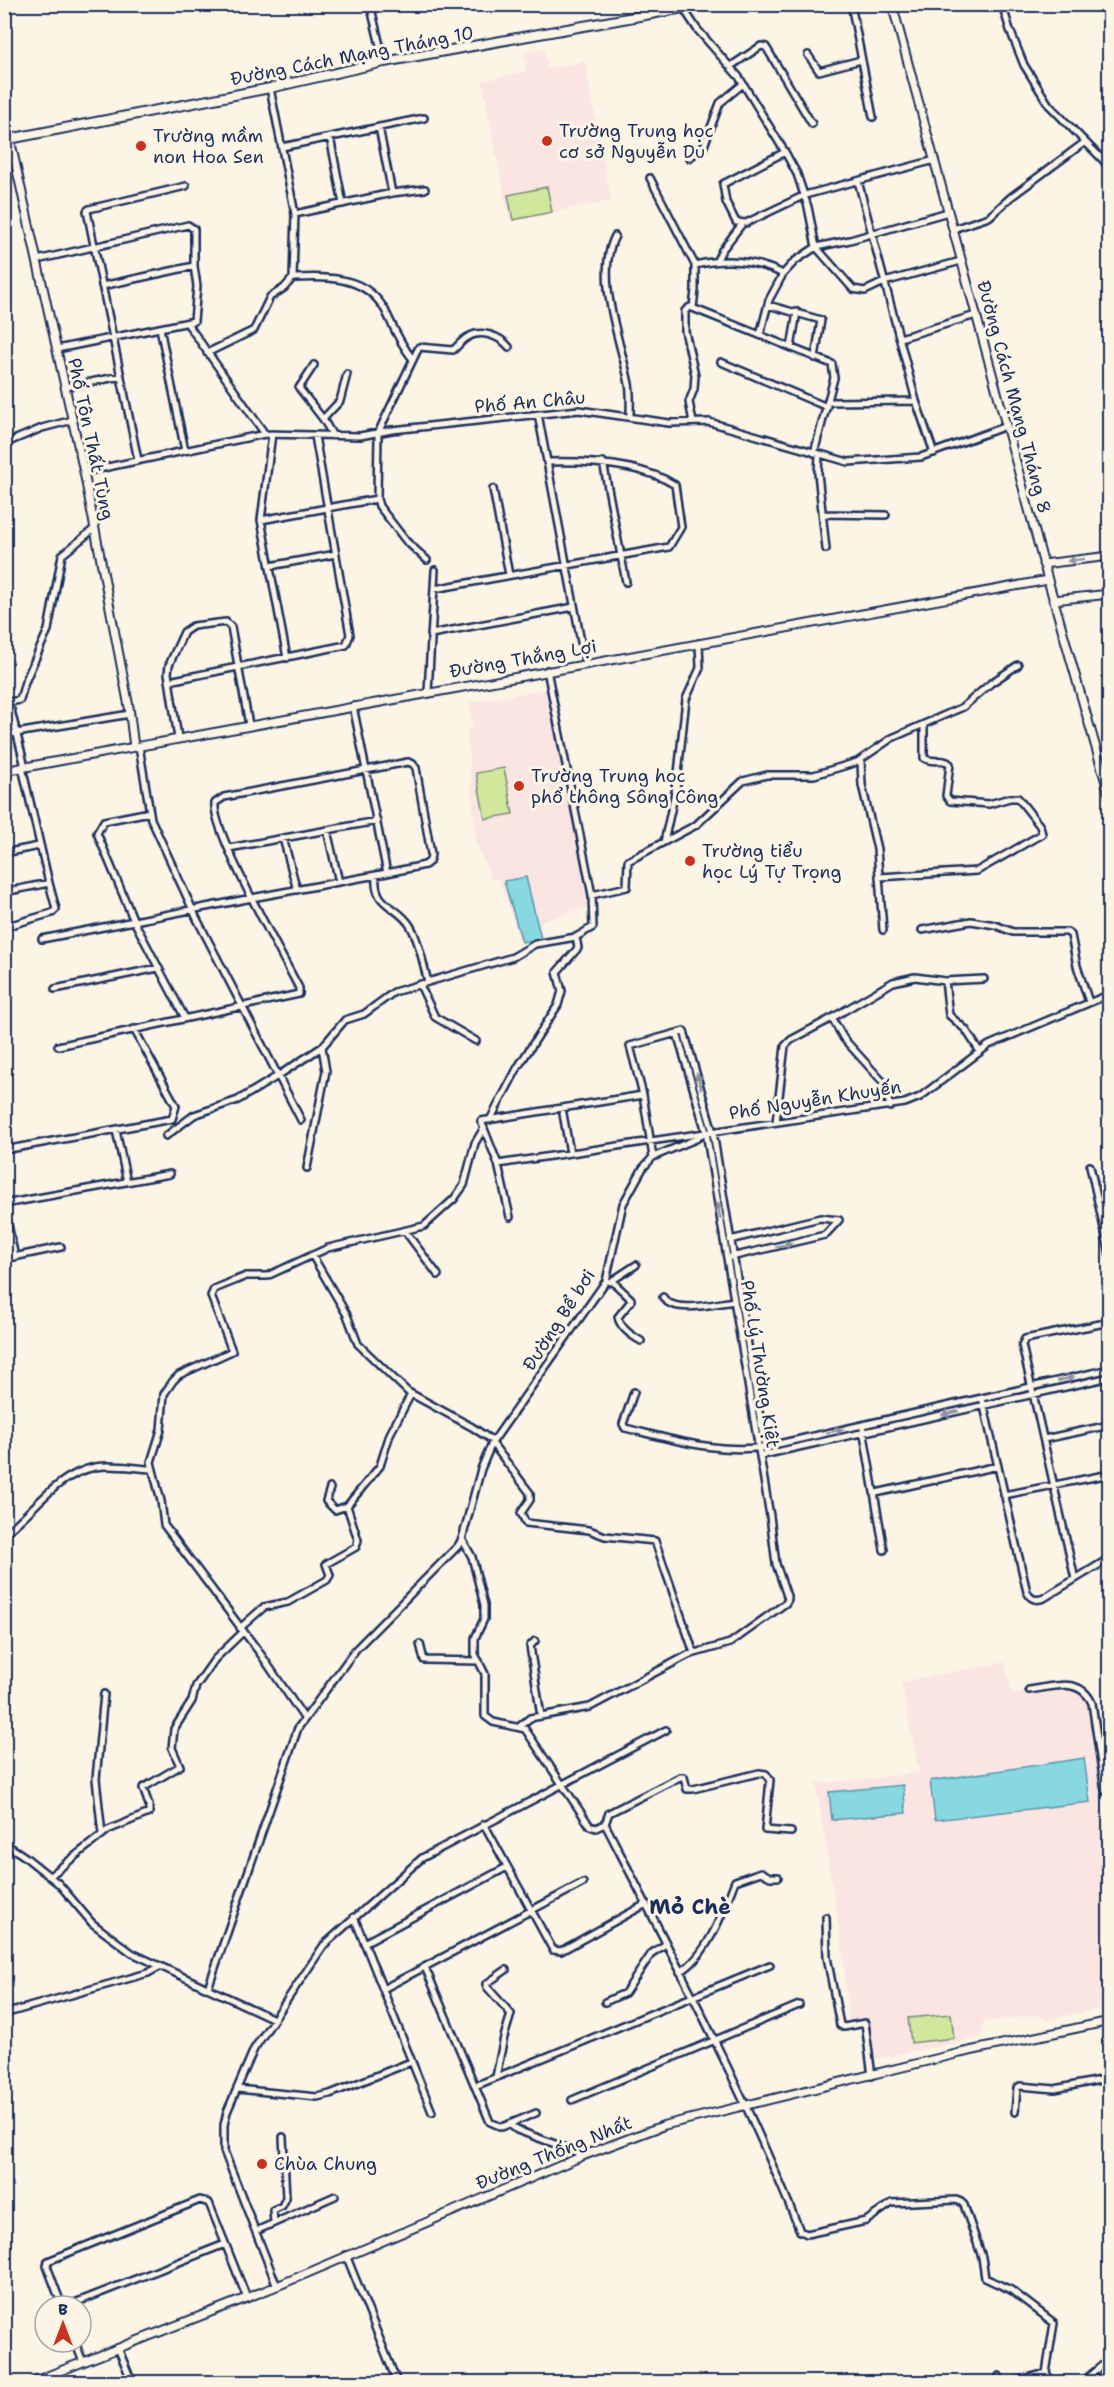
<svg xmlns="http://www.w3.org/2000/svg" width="1114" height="2387" viewBox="0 0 1114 2387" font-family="'Shantell Sans',sans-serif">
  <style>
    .built { fill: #fae5e2 }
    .green { fill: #d1e79c; stroke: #768b7d; stroke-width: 1.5 }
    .water { fill: #87d8e1; stroke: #5c94ad; stroke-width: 1.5 }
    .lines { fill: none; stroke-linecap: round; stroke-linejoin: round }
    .minor-casing { stroke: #1b2f5e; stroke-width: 10 }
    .tertiary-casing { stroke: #1b2f5e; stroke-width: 11 }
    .secondary-casing { stroke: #1b2f5e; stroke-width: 12 }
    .minor { stroke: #fcf5e5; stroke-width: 5 }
    .tertiary { stroke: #fcf5e5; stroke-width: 7 }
    .secondary { stroke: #fcf5e5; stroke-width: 8 }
    .oneway { fill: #8c92a2 }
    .poi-dot { fill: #c8321e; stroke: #fcf5e5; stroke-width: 2 }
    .labels { text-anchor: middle; stroke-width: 6; stroke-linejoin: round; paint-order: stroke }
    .street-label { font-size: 18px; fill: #1b2f5e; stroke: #fcf5e5 }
    .poi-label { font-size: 18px; fill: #1b2f5e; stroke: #fcf5e5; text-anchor: start }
    .quarter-label { font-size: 21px; font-weight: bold; fill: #1b2f5e; stroke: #fcf5e5 }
  </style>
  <rect width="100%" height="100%" fill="#fcf5e5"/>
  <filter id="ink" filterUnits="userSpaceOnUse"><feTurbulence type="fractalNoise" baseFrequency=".0167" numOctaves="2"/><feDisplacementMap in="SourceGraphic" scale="12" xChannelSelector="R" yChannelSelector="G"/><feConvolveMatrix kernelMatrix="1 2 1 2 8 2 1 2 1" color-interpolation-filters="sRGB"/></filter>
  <g filter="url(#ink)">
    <!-- built -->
    <path class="built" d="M544 49 548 68 585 61 611 201 509 220 482 81 527 71 524 53Z
      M547 689 590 907 541 921 543 939 520 942 499 878 492 880 476 842 467 730 473 729 469 703Z
      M1005 1662 1012 1694 1069 1686 1078 1688 1089 1701 1109 1869V2007L1047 2020 1036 2015 983 2022 982 2037 876 2059 868 2022H849L843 1953 816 1784 919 1773 901 1682Z"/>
    <!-- green -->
    <path class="green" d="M547 187 552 212 513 220 508 195Z
      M504 768 513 814 485 819 476 773Z
      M951 2014 954 2038 911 2043 908 2018Z"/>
    <!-- water -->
    <path class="water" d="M526 877 541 939 522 942 504 881Z
      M1084 1758 1090 1802 935 1820 930 1781Z
      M903 1785 906 1813 832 1820 829 1792Z"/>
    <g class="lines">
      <!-- minor casing -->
      <g class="minor-casing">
        <path id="minor" d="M370 4 384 62
          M851 4 873 117
          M1002 4 1010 30 1024 65 1049 105 1102 159 1110 169
          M1103 4 1110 13
          M684 9 697 29 739 77 785 152 797 174 808 207 816 247 853 289 865 291 884 282 961 261
          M1110 36 1106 43 1110 50
          M808 55 819 71 861 60
          M731 66 761 46 766 47 812 124
          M379 127 392 193
          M330 137 343 204
          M282 147 424 118
          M785 152 723 184 726 202 736 222 746 223 805 195 935 160
          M689 158 704 146 720 103 743 84
          M1102 159 1110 152
          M650 178 695 265V290L693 308
          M858 181 916 401 934 453
          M295 214 392 193 425 189
          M953 229 989 217 1011 197 1085 142
          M615 236C594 277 621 341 629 384 631 394 630 406 630 417
          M37 260 188 225 194 229V266L197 286 194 321 57 349
          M717 260 722 250 742 224
          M695 265C725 258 755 260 783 274
          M293 278C328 277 365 275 385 310 394 328 399 342 412 358
          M102 286 194 266
          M768 305 821 320 815 358
          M187 323 265 434
          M160 328 185 451
          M760 335 769 300 783 274 795 261 816 247 850 240 948 212
          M900 338 976 315
          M791 348 797 312
          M207 353 254 330 270 297 284 288 293 278 295 214 270 88
          M721 362 827 407
          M314 365 299 388 323 419 333 436
          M66 387 121 376
          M828 402 916 401
          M538 414 585 663
          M323 419 340 401 347 374
          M693 422 689 402 694 389 695 375 685 331V311L690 307 832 364 834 378 814 453
          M272 434 261 520 287 658
          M4 444 42 428 73 420
          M819 455 818 473 826 549
          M138 460 87 211 89 209 186 186
          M603 462 626 582
          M84 472 265 434 360 436 392 430 579 410 669 423 709 422 848 462 921 457 1006 426
          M493 489 509 575
          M824 514 886 515
          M261 520 377 499
          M427 560 406 541 379 506 377 499 378 433 419 347 453 350C458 346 462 340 468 337 481 329 500 336 509 347
          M270 566 336 554
          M434 589 669 547 681 527 675 485C640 463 587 461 547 462
          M431 634 574 607
          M169 681 346 645 350 635 315 436
          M428 692 435 570
          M353 706 387 873
          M4 735 130 714
          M178 738 168 673 169 665 184 632 193 626 226 622 231 627 249 725
          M139 746 151 819 197 919 301 1120
          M861 761 862 785 877 849 883 930
          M22 767 49 883
          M25 767 9 702 20 700 25 682 48 630 62 555 95 528
          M150 812 104 821 97 833 134 921 185 1018
          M327 830 339 882
          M283 838 297 890
          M664 842 677 783 686 699 700 668 699 643
          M229 848 377 821
          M4 853 39 846
          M376 875C373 908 398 904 411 927 420 943 423 965 428 982
          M879 877 977 871 1042 834 1040 826 1018 798H1010L989 804 950 801 946 796 950 764C943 757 932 764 924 758V724
          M4 892 49 883 56 909 52 913 4 927
          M592 895 627 887 628 861 696 825 743 781 767 775H814L857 762 892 738 963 707 991 683 1018 665
          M922 930 971 921 995 925 1013 932H1067L1071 935 1077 966 1089 1002
          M42 939C112 925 182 912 252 898L257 897 387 873 425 865 430 861 431 854 416 768 413 764 408 762 224 797 215 803C211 830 283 957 299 988V994L58 1046
          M945 981 949 1015 966 1030 980 1052
          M420 985 435 1017 476 1041
          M55 989 158 968
          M832 1018 844 1039 884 1083 890 1107
          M562 1108 570 1153
          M490 1120 518 1067 558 1005 562 991 557 972 578 948 576 937
          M776 1122 785 1046 791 1040 832 1018 893 982 915 977 945 981 984 979
          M116 1130 127 1182
          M166 1136 194 1115 238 1100 276 1077 322 1047 345 1020 364 1014 394 992 513 957 535 944 576 937 593 927 592 895 547 670
          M4 1150 172 1119 176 1106 134 1029
          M653 1157 696 1139 704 1133
          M498 1164 905 1103 920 1097 989 1045 1110 994
          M1090 1166 1110 1255
          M307 1168 326 1071 322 1047
          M4 1204 170 1174
          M4 1206 15 1257
          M510 1217 498 1164 481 1121 643 1095
          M405 1231 438 1275
          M730 1240 820 1218 839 1220
          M312 1255 347 1315 358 1344 408 1392 472 1427 493 1441
          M731 1257 825 1235 839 1220
          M4 1259 61 1247
          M610 1282 636 1265
          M613 1282 631 1299V1301L618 1317C620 1327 632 1336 641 1341
          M663 1297C673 1315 717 1303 734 1301
          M634 1392 623 1424 625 1428C670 1439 718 1454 765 1447L1110 1369
          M983 1402 1027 1592C1031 1600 1036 1601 1044 1598L1110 1558
          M863 1429 884 1550
          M1044 1439 1110 1425
          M492 1443 530 1493V1500L521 1513 526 1523 589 1530 605 1536 655 1541 694 1653
          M763 1455 1110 1377
          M1105 1475 1110 1493
          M876 1493 998 1466
          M1004 1495 1110 1474
          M347 1506 380 1466 390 1434 411 1394
          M4 1534C34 1512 55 1475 95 1467 112 1464 133 1468 151 1469
          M462 1539 472 1557 484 1605V1619L475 1638V1654L485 1674V1716L493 1722 525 1729 590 1826 596 1828 605 1824
          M1075 1579 1022 1345 1025 1339 1110 1322
          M240 1628 264 1607 288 1602 327 1580 330 1575 326 1564 356 1547 358 1540 347 1506 335 1510 326 1501 330 1488
          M535 1641 530 1646 541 1716
          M420 1644 424 1660 479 1661
          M1029 1690C1053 1687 1080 1676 1092 1703L1105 1791H1110
          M304 1718 262 1656 164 1525 161 1501 151 1462 161 1430 164 1394 173 1381 179 1375 232 1351 211 1296 214 1289 246 1276H267L328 1248 424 1226 454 1199 464 1185 475 1143 484 1128
          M520 1726 530 1718 590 1707 688 1655 730 1643 786 1603 788 1599 776 1564 770 1516 706 1132 677 1033
          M484 1824 553 1950 561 1951 646 1904
          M791 1832 765 1830 770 1780 766 1774 759 1773 693 1789H687L684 1777H680L609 1813 605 1824C674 1958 744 2092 800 2231L807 2234 866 2221 892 2203 956 2200 961 2202 964 2205 982 2257 985 2278 1011 2290 1054 2323 1046 2373 1052 2382
          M102 1834 96 1779 104 1694
          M4 1843 24 1856 59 1884 92 1923 132 1953 274 2019
          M50 1876 108 1830 149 1813V1805L143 1788 180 1766 172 1748 174 1729 192 1701 196 1686 215 1659 243 1632
          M354 1917 432 2112
          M826 1917 827 1957 840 2025 844 2027 865 2023 872 2076
          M364 1943 507 1867
          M425 1967 490 2122 502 2127 536 2113
          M680 1972C708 1956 724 1909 735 1881L761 1872 770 1877H778
          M208 1988 298 1728 356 1649 458 1546 462 1539 481 1469 492 1443 606 1281 623 1204 643 1168 653 1157 643 1095 630 1046 684 1031 713 1132 766 1454
          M383 1989 583 1883
          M605 2002 625 1993 652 1953 666 1944
          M4 2014 148 1973 159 1967
          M496 2077 504 2037 511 2014 487 1987 486 1984 506 1970
          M475 2086 770 1965
          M237 2089 317 2097 330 2094 411 2062
          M572 2100 799 2005
          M1015 2112 1017 2088 1020 2086 1055 2089 1110 2078
          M509 2124 517 2130 585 2155
          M274 2223 273 2210 282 2206 286 2198 283 2137
          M256 2231 335 2196
          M346 2255 397 2382
          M277 2286 224 2151V2125L227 2112 254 2049 324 1945 422 1858 666 1730
          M62 2306 47 2266 48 2261 200 2200 209 2203 247 2298
          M67 2306 225 2244
          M75 2342 83 2362
          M118 2348 132 2382
          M999 2376 1001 2382
          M1012 2382 1046 2373
          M1082 2382 1110 2359"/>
      </g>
      <!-- tertiary casing -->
      <g class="tertiary-casing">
        <path id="tertiary" d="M892 4 1048 580 1110 797
          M4 112 84 472 129 707 134 747
          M1043 564 1110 556
          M1053 600 1110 594
          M4 771 1048 580
          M32 2382 277 2286 585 2155 665 2125 960 2053 1110 2021"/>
      </g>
      <!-- secondary casing -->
      <g class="secondary-casing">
        <path id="secondary" d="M4 140 270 88 384 62 706 4"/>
      </g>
      <!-- minor -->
      <use href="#minor" class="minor"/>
      <!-- tertiary -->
      <use href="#tertiary" class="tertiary"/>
      <!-- secondary -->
      <use href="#secondary" class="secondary"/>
    </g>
    <!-- one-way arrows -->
    <defs><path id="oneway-solid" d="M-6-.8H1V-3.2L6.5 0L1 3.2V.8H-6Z" transform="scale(1.5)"/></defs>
    <g class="oneway">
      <use href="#oneway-solid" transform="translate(1076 560) rotate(173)"/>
      <use href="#oneway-solid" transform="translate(699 1081) rotate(-106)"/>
      <use href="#oneway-solid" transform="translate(719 1211) rotate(-100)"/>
      <use href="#oneway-solid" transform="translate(784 1245) rotate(-13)"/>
      <use href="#oneway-solid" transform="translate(1066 1379) rotate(-13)"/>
      <use href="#oneway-solid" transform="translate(950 1413) rotate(167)"/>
      <use href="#oneway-solid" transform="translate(835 1431) rotate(-13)"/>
    </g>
  </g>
  <!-- markers -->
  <g class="poi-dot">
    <circle cx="547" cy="141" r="6"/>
    <circle cx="141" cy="146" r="6"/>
    <circle cx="519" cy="786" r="6"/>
    <circle cx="690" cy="861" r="6"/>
    <circle cx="262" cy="2164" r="6"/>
  </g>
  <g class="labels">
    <!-- street labels -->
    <g class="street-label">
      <text transform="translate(352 56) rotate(-11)" y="6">Đường Cách Mạng Tháng 10</text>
      <text transform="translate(1014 397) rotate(75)" y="6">Đường Cách Mạng Tháng 8</text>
      <text transform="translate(530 402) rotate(-5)" y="6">Phố An Châu</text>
      <text transform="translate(91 439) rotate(78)" y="6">Phố Tôn Thất Tùng</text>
      <text transform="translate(523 659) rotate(-10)" y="6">Đường Thắng Lợi</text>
      <text transform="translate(815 1100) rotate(-9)" y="6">Phố Nguyễn Khuyến</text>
      <text transform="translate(559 1320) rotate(-57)" y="6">Đường Bể bơi</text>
      <text transform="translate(760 1364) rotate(81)" y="6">Phố Lý Thường Kiệt</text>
      <text transform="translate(554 2153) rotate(-22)" y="6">Đường Thống Nhất</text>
    </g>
    <!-- poi labels -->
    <g class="poi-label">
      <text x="559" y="137">Trường Trung học<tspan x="559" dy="21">cơ sở Nguyễn Du</tspan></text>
      <text x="153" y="142">Trường mầm<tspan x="153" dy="21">non Hoa Sen</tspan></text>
      <text x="531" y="782">Trường Trung học<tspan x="531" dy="21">phổ thông Sông Công</tspan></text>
      <text x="702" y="857">Trường tiểu<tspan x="702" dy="21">học Lý Tự Trọng</tspan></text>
      <text x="274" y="2170">Chùa Chung</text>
    </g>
    <!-- quarter labels -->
    <g class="quarter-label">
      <text x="690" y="1914">Mỏ Chè</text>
    </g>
  </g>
  <!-- margin -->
  <rect width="1114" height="2387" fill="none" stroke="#fcf5e5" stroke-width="24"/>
  <rect x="12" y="12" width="1090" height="2363" fill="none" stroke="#1b2f5e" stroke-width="2" filter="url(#ink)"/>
  <!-- north arrow -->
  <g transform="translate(63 2324)"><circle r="28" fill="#fcf5e5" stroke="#a2a6af" stroke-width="1.5"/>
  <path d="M0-4.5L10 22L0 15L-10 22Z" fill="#c8321e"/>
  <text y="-9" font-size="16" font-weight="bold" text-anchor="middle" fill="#1b2f5e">B</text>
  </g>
</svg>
